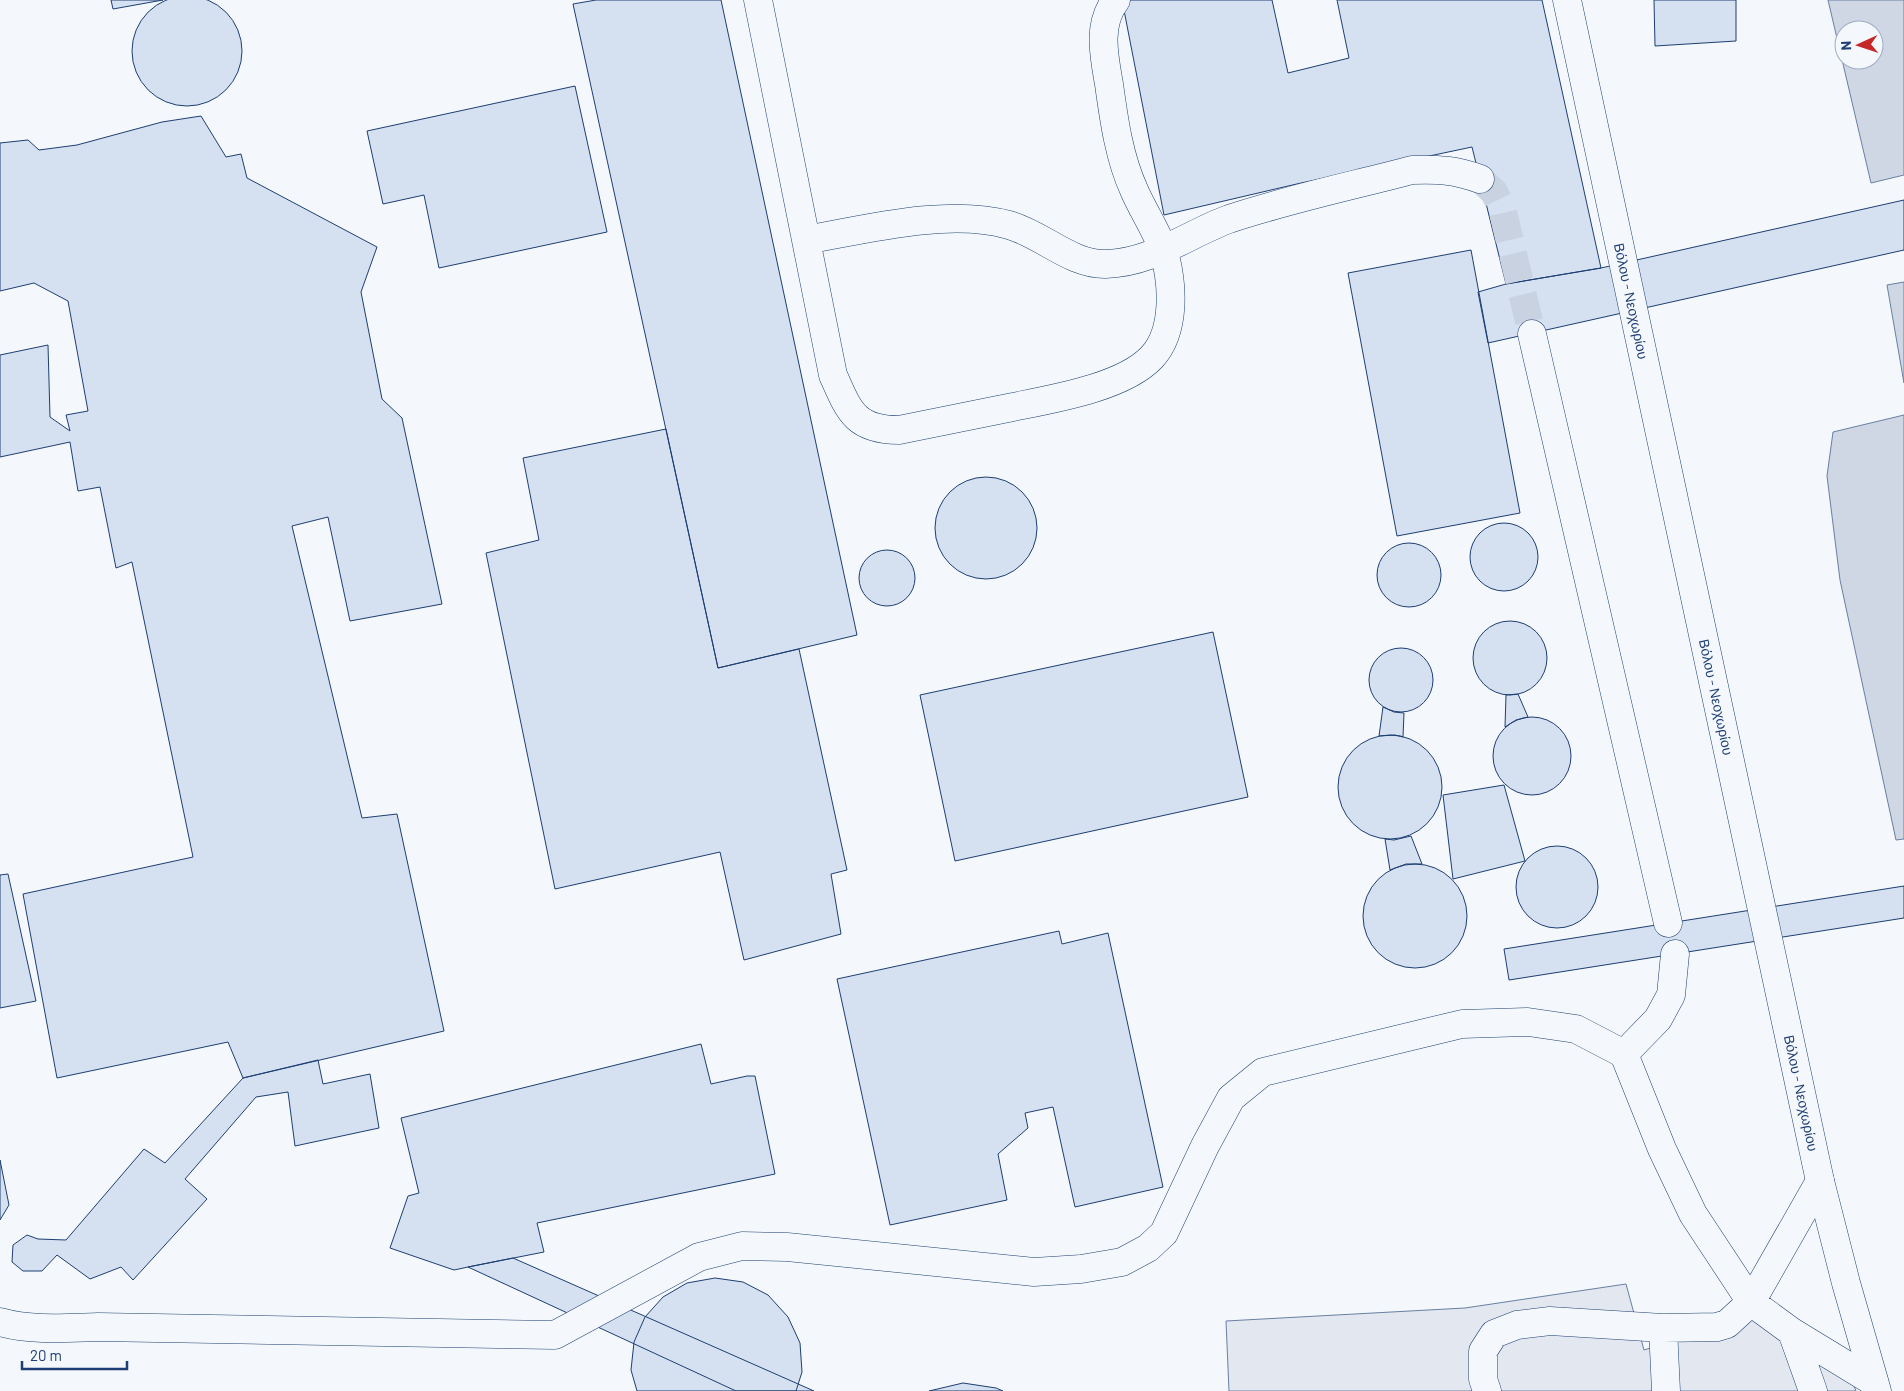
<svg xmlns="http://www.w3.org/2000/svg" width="1904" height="1391" viewBox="0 0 1904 1391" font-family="Barlow,sans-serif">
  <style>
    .parking { fill: #e3e8f0; stroke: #687fa3 }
    .water { fill: #cfd7e4; stroke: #687fa3; fill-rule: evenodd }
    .building { fill: #d5e0f0; stroke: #1d3f73 }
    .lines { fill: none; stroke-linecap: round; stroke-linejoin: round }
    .minor-tunnel { stroke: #c9d2e0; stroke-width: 28; stroke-dasharray: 28 14; stroke-linecap: butt }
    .minor-casing { stroke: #1d3f73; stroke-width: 29 }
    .major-casing { stroke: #1d3f73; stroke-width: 29 }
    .minor { stroke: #f4f7fb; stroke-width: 28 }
    .major { stroke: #f4f7fb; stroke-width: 28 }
    .labels { text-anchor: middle; stroke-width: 4; stroke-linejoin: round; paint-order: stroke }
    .street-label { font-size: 14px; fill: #1d3f73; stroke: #f4f7fb }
  </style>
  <rect width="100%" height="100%" fill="#f4f7fb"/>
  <!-- parking -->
  <path class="parking" d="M1626 1284 1644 1350 1764 1312 1848 1370 1856 1391H1229L1226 1321 1465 1308Z"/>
  <!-- water -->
  <path class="water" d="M1828 0H1904V175L1871 183ZM1844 30H1874V60H1844Z
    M1904 282V383L1887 285Z
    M1904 415V839L1896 840 1840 580 1827 476 1833 432Z"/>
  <!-- building -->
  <path class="building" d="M132 51a55 55 0 1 1 110 0a55 55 0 1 1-110 0Z
    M111 0H163L113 9Z
    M596 0H721L857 635 718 668 573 4Z
    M1122 0H1272L1288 73 1349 58 1337 0H1542L1601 268 1506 284 1472 147 1301 183 1164 215Z
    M1654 0H1736V41L1655 46Z
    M575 86 607 232 439 268 424 195 383 204 367 131Z
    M201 116 226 157 241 154 247 178 377 247 361 292 382 399 402 418 442 604 350 621 328 517 292 526 362 818 397 814 444 1031 243 1078 228 1042 57 1078 23 894 193 857 132 562 116 568 100 487 78 491 70 442 0 457V355L48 345 50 417 70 431 66 415 88 411 68 301 34 283 0 291V143L28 140 39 150 77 145 162 122Z
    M1904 200V250L1488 343 1478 292 1506 284 1601 268Z
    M1471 250 1520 513 1397 536 1348 273Z
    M666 429 718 668 799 649 847 870 831 874 841 934 744 960 720 852 555 889 486 553 539 540 523 458Z
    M935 528a51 51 0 1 1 102 0a51 51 0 1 1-102 0Z
    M1470 557a34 34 0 1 1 68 0a34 34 0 1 1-68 0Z
    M1377 575a32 32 0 1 1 64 0a32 32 0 1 1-64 0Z
    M859 578a28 28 0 1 1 56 0a28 28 0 1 1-56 0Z
    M1473 658a37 37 0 1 1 74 0a37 37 0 1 1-74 0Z
    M1213 632 1248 797 955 861 920 695Z
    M1369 680a32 32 0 1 1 64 0a32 32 0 1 1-64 0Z
    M1518 694 1528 717 1516 720 1505 727 1506 695Z
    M1383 707 1394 712 1404 713 1403 737 1395 735 1379 736Z
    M1493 756a39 39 0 1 1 78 0a39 39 0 1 1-78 0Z
    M1338 787a52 52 0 1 1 104 0a52 52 0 1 1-104 0Z
    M1504 785 1525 861 1453 879 1443 795Z
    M1411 836 1422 864H1406L1390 870 1385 839 1394 840Z
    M1516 887a41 41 0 1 1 82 0a41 41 0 1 1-82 0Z
    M1363 916a52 52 0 1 1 104 0a52 52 0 1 1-104 0Z
    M8 874 36 1001 0 1008V875Z
    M1904 886V918L1509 980 1504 949Z
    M1059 931 1062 944 1108 933 1163 1187 1075 1207 1053 1107 1025 1113 1028 1128 998 1154 1007 1200 890 1225 837 979Z
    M701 1044 711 1084 747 1076H755L775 1174 537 1223 544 1252 468 1267 454 1270 390 1248 408 1196 419 1193 401 1118Z
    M318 1060 323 1084 370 1074 379 1128 295 1146 288 1092 256 1097 185 1179 207 1199 133 1280 121 1267 90 1279 57 1255 42 1271H23L12 1262 13 1245 27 1235 38 1239 66 1240 144 1149 165 1163 243 1078Z
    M0 1160 9 1205 0 1220Z
    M513 1258 814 1391H736L468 1267Z
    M715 1278 743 1282 768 1295 788 1317 800 1343 802 1372 796 1391H637L631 1370 634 1342 645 1317 663 1297 687 1283Z
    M963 1383 996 1388 1003 1391H929Z"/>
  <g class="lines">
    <!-- minor-tunnel -->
    <path class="minor-tunnel" d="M1480 179 1494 192 1502 208 1532 334"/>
    <!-- minor casing -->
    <g class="minor-casing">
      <path id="minor" d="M758 0 833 375C849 411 855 430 899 430 934 423 969 416 1003 409 1046 400 1122 389 1152 357 1176 331 1173 284 1164 252 1157 231 1143 211 1134 190 1119 157 1114 120 1109 84 1104 56 1097 24 1116 0
        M806 240C867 229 949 208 1009 225 1042 234 1071 265 1106 264 1152 263 1188 234 1229 219 1289 199 1351 186 1412 170 1439 169 1455 170 1480 179
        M1532 334 1668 923
        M1624 1054 1658 1019 1671 995 1675 954
        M0 1322C31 1331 66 1328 98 1327L555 1335 699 1257 742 1246 787 1247 1034 1272 1081 1269 1122 1262 1148 1248 1164 1233 1205 1146 1231 1098 1263 1072 1462 1024 1528 1022 1576 1029 1624 1054 1662 1149 1693 1214 1751 1302 1792 1332 1874 1382
        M1663 1328 1666 1391
        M1792 1332 1813 1391
        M1487 1391 1483 1379V1351L1494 1334 1517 1325 1550 1321 1663 1328 1717 1327 1727 1324 1751 1302 1820 1181"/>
    </g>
    <!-- major casing -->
    <g class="major-casing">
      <path id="major" d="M1567 0 1820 1181 1846 1283 1877 1391"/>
    </g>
    <!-- minor -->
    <use href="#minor" class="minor"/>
    <!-- major -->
    <use href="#major" class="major"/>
  </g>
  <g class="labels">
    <!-- street labels -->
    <g class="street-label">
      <text transform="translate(1631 301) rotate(78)" y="5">Βόλου - Νεοχωρίου</text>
      <text transform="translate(1716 697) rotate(78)" y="5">Βόλου - Νεοχωρίου</text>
      <text transform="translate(1801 1093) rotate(78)" y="5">Βόλου - Νεοχωρίου</text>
    </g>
  </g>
  <!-- north arrow -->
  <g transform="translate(1859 45) rotate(267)"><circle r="24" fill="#f4f7fb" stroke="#9eadc5"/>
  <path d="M0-4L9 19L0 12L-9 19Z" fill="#c62828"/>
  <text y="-8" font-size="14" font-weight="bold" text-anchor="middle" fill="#1d3f73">N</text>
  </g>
  <!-- scale -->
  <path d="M22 1361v8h105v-8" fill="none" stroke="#1d3f73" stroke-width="2.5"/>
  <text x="30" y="1361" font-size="15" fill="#1d3f73" stroke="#f4f7fb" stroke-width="4" paint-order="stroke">20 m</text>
</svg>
